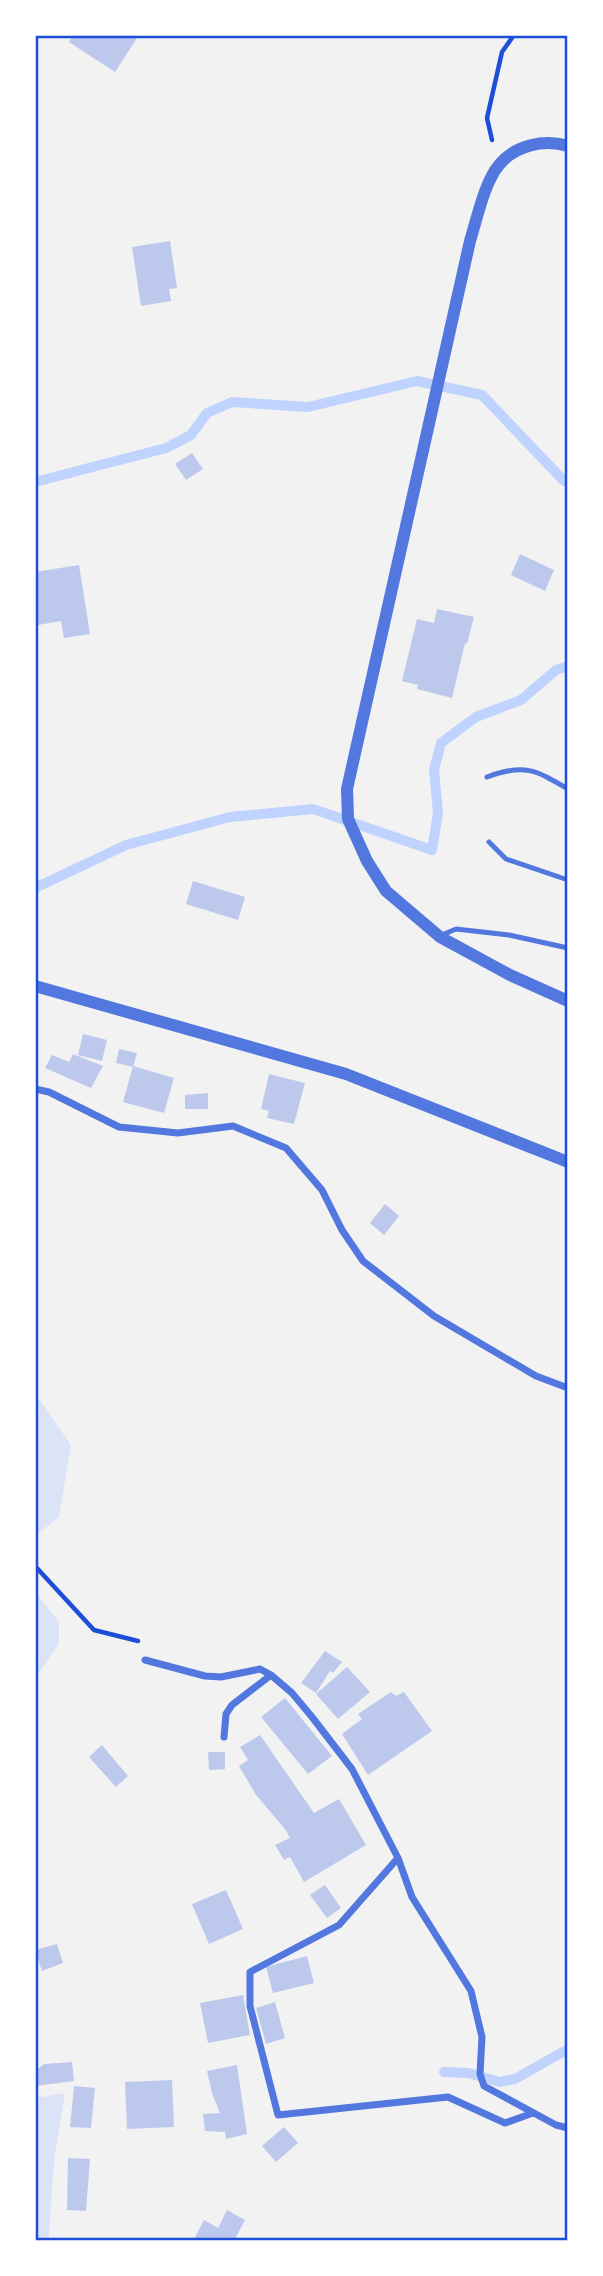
<svg xmlns="http://www.w3.org/2000/svg" width="603" height="2276" viewBox="0 0 603 2276" font-family="'Nunito Sans',sans-serif">
  <style>
    .green { fill: #dbe4f7 }
    .lines { fill: none; stroke-linecap: round; stroke-linejoin: round }
    .stream { stroke: #bfd3fe; stroke-width: 10 }
    .building { fill: #bdc9ec }
    .path { stroke: #1d4ed8; stroke-width: 4.5 }
    .service { stroke: #5277de; stroke-width: 5 }
    .minor { stroke: #5277de; stroke-width: 7 }
    .tertiary { stroke: #5277de; stroke-width: 12 }
    .neatline { fill: none; stroke: #1d4ed8; stroke-width: 2.5 }
  </style>
  <rect width="100%" height="100%" fill="#f2f2f2"/>
  <!-- green -->
  <path class="green" d="M35 1393 71 1445 59 1517 35 1536Z
    M35 1592 59 1622V1643L35 1679Z
    M65 2093 54 2162 49 2236 50 2241H35V2098Z"/>
  <g class="lines">
    <!-- stream -->
    <path class="stream" d="M35 482 166 448 191 435 207 413 232 402 308 407 417 381 482 395 564 481 568 482
      M35 888 126 845 230 817 313 809 432 850 438 813 434 770 441 743 476 717 521 700 556 670 568 666
      M444 2072 468 2073 500 2082 515 2079 568 2049"/>
  </g>
  <!-- building -->
  <path class="building" d="M73 35H139L115 72 69 42Z
    M170 241 177 288 169 289 171 301 141 306 132 247Z
    M192 453 203 469 186 480 175 464Z
    M520 554 554 570 545 591 511 575Z
    M79 565 90 634 64 638 61 621 38 625 35 603V572Z
    M437 609 474 617 467 644 465 643 452 698 417 689 418 685 402 681 417 619 434 623Z
    M193 881 245 897 238 920 186 904Z
    M83 1034 107 1040 102 1061 78 1055Z
    M119 1049 137 1053 133 1067 116 1063Z
    M73 1054 103 1066 91 1088 45 1068 52 1055 69 1062Z
    M133 1066 174 1078 164 1113 123 1102Z
    M269 1074 305 1083 294 1124 267 1118 269 1111 261 1109Z
    M208 1093V1109H185V1095Z
    M385 1204 399 1216 384 1235 370 1223Z
    M325 1651 342 1662 333 1673 330 1671 316 1693 301 1683Z
    M347 1667 370 1692 338 1719 316 1694Z
    M391 1692 396 1696 404 1692 432 1731 368 1775 342 1734 362 1719 358 1714Z
    M285 1698 332 1756 308 1774 261 1717Z
    M260 1735 314 1813 339 1799 366 1845 304 1882 290 1857 284 1860 275 1845 290 1838 285 1829 256 1795 239 1766 248 1760 240 1747Z
    M102 1745 128 1776 116 1787 89 1757Z
    M208 1752H225V1769L209 1770Z
    M325 1885 341 1908 327 1918 310 1895Z
    M226 1890 243 1929 209 1944 192 1904Z
    M57 1944 63 1963 42 1971 35 1950Z
    M307 1956 314 1983 273 1993 266 1967Z
    M243 1995 250 2035 208 2043 200 2003Z
    M275 2002 285 2038 266 2044 256 2008Z
    M72 2062 74 2081 35 2086V2071L44 2064Z
    M237 2065 247 2134 226 2139 225 2132 205 2131 203 2114 220 2113 212 2093 207 2071Z
    M172 2080 174 2127 127 2129 125 2082Z
    M74 2086 95 2088 91 2128 70 2127Z
    M284 2127 298 2143 276 2162 262 2146Z
    M68 2158 90 2159 86 2211 67 2210Z
    M227 2210 245 2220 236 2237 243 2241H193L204 2220 218 2228Z"/>
  <g class="lines">
    <!-- path -->
    <path class="path" d="M492 140 487 118 502 52 514 35
      M35 1566 94 1630 138 1641"/>
    <!-- service -->
    <path class="service" d="M487 777C524 763 536 770 568 789
      M489 842 506 859 568 880
      M442 935 456 929 509 935 568 948"/>
    <!-- minor -->
    <path class="minor" d="M35 1089 49 1092 119 1127 178 1133 233 1126 286 1148 322 1190 342 1230 363 1261 434 1316 536 1376 568 1388
      M145 1660 205 1676 221 1677 260 1669 271 1675 292 1693 312 1717 352 1769 398 1858 412 1897 471 1991 482 2037 480 2074 484 2086 556 2125 568 2128
      M224 1737 226 1714 232 1705 271 1675
      M398 1858 339 1925 250 1972V2006L278 2115 448 2097 505 2123 533 2113"/>
    <!-- tertiary -->
    <path class="tertiary" d="M568 146C544 139 515 145 499 165 484 183 477 219 470 241L347 789 348 819 367 861 386 891 440 937 510 975 568 1001
      M35 986 346 1074 568 1162"/>
  </g>
  <!-- border -->
  <rect width="603" height="2276" fill="none" stroke="#ffffff" stroke-width="74"/>
  <rect x="37" y="37" width="529" height="2202" class="neatline"/>
</svg>
